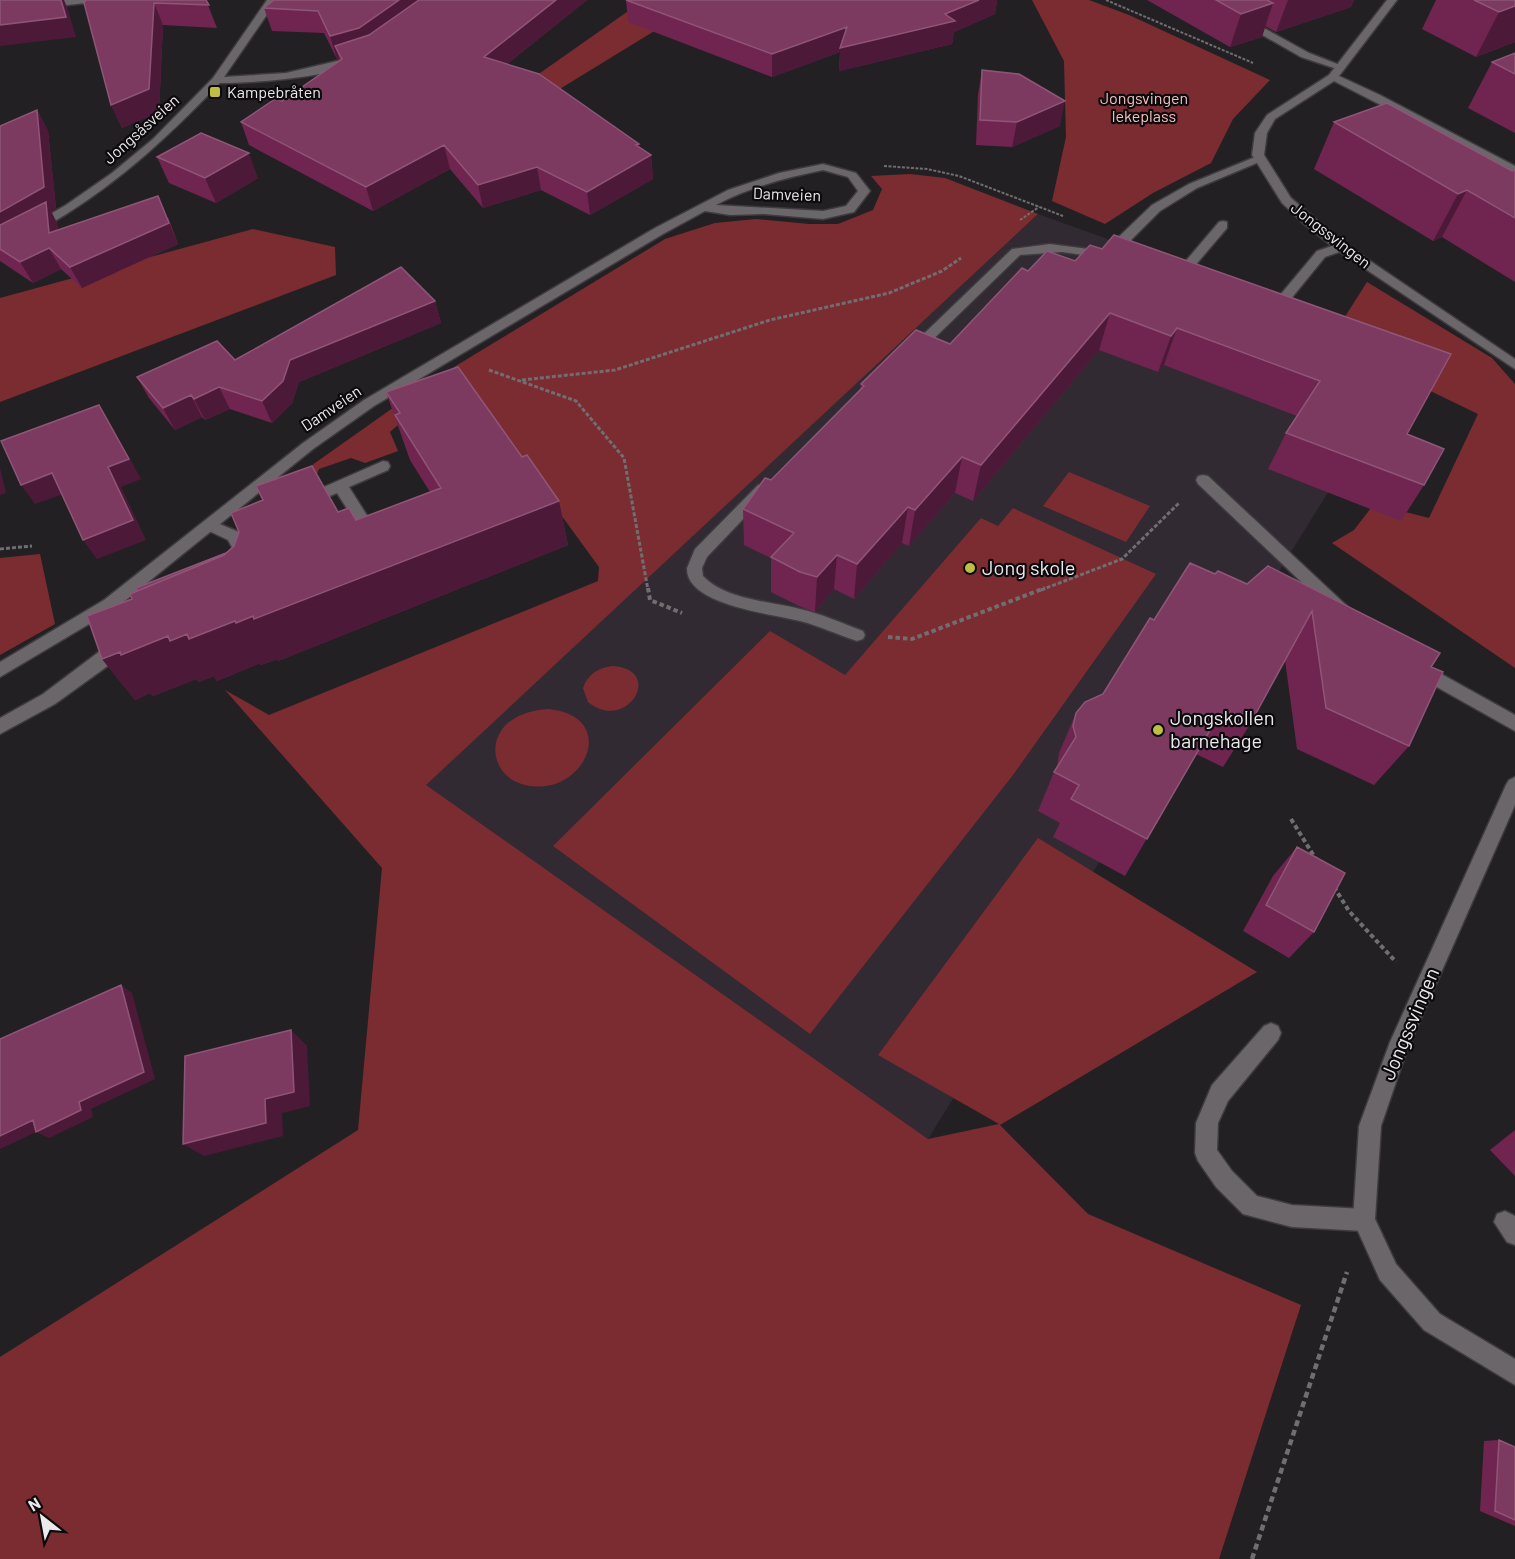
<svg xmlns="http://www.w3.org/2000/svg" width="1515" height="1559" viewBox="0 0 1515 1559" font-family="Barlow,sans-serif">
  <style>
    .built { fill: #312a32 }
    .green { fill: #7b2c30 }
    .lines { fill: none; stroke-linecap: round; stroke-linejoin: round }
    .lane-casing { stroke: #3e3b3e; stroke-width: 3 }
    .street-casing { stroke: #3e3b3e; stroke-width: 3 }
    .path-far3 { stroke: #716e71; stroke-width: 2; stroke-dasharray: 3 1.5; stroke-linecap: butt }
    .path-far2 { stroke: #716e71; stroke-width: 3; stroke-dasharray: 4 2; stroke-linecap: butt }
    .path-far1 { stroke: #716e71; stroke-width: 4; stroke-dasharray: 4.5 3; stroke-linecap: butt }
    .path { stroke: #716e71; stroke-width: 4.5; stroke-dasharray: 6 4; stroke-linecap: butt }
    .lane { fill: #6a666a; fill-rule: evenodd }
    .street { fill: #6a666a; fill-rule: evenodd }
    .wall { fill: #702551 }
    .shaded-wall { fill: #4c1a38 }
    .building { fill: #7d3a61; stroke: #8f5577; stroke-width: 1.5 }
    .poi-dot { fill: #bebf42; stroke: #0c0a0c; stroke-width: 2 }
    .labels { text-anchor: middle; stroke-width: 4.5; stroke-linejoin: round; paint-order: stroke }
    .far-poi-label { font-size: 16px; fill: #ebe9eb; stroke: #0c0a0c; text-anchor: start }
    .far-park-label { font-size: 16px; fill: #f5c0be; stroke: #0c0a0c }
    .far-street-label { font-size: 16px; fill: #ebe9eb; stroke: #0c0a0c }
    .poi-label { font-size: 20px; fill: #ebe9eb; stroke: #0c0a0c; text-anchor: start }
    .street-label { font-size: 20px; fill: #ebe9eb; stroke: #0c0a0c }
  </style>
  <rect width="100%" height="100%" fill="#232024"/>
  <!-- built -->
  <path class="built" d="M1038 214 1416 350 928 1139 425 785Z"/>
  <!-- green -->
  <path class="green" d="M644 0H705L514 117 493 106Z
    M1032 0H1089L1129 15 1270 80 1233 119 1211 163 1153 193 1105 224 1052 201 1066 137 1064 61Z
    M910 174 945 178 1038 214 426 785 928 1139 999 1124 878 1055 1038 838 1257 972 1000 1125 1088 1214 1301 1305 1219 1559H0V1357L358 1130 382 868 225 690 269 715 598 581 599 567 521 460 408 416 390 432 398 451 365 463 351 458 319 469 310 489 254 513 315 463 431 381 665 239 715 223 756 219 809 224H838L873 210 882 189 871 176Z
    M253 229 335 247 336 275 0 402V298Z
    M1367 282 1492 358 1515 384V668L1332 543 1354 530 1374 504 1429 518 1478 414 1329 342Z
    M1069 472 1150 506 1126 542 1043 506Z
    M1013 508 1156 574 1013 775 810 1034 553 846 770 631 845 675 981 518 998 526Z
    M40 554 55 624 0 655V558Z
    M612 666C666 669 627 734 588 702L583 688C588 674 598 668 612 666Z
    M548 709C622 716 584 799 525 785 494 778 485 742 509 722 521 713 534 710 548 709Z"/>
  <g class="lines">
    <!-- lane casing -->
    <g class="lane-casing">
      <path id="lane" d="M60 0H90L85 3 0 13V7Z
        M1201 0H1213L1309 53 1345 67 1340 70 1301 57Z
        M1260 155 1264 156V160L1197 188 1160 211 1112 259 1062 252 1020 255 918 354H908L906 351 1012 249 1050 244 1104 251 1152 205 1189 184Z
        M1223 221 1227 222V228L1181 282H1173L1171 279 1173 276 1219 222Z
        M1341 243 1347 247 1345 250 1325 257 1285 306 1261 309 1260 306 1261 303 1276 300 1317 251Z
        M383 461 388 462 390 466 388 470 349 487 373 525 370 529H360L337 493 306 506 298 501 301 497Z
        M1203 475 1208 476 1347 606 1349 610 1347 614H1335L1198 484 1196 480 1198 476Z
        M763 484 768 485 770 489 768 493 707 557 702 568 703 576C726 600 770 601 800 609 822 614 842 623 863 631L865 635 863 639 857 641C838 635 820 626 800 621 773 614 685 605 687 568L695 549 758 485Z
        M210 520 239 532 256 561 254 565H242L228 540 205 529 202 525 205 521Z
        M121 641 127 642 129 647 127 652 55 704 0 734V718L43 694 104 648Z
        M1418 661 1515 715V731L1412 673 1410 668 1412 663Z
        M1271 1023 1278 1026 1281 1033 1278 1040 1228 1101 1218 1123 1217 1150 1232 1171 1257 1196 1292 1205 1364 1209 1372 1212 1375 1220 1372 1228 1364 1231 1292 1227 1243 1214 1216 1187 1198 1161 1195 1153 1196 1123 1212 1085 1264 1026Z
        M1505 1211 1515 1216V1245L1507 1242 1494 1222 1497 1214Z"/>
    </g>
    <!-- street casing -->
    <g class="street-casing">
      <path id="street" d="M267 0H277L224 77 286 73 354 57 359 60C336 78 250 83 220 83 162 143 113 188 40 230 28 237 14 248 0 252V243L66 205 112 173 153 139 213 78Z
        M1387 0H1397L1339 76 1380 95 1515 166V174L1334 81 1275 119 1267 133 1264 155 1291 198 1345 244 1515 359V369L1337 250 1303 223 1282 203 1252 155 1255 133 1267 115 1329 75Z
        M823 164 856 173 870 191 854 212 823 219 764 214 730 215 705 211 663 234 374 406 313 449 116 608 0 677V662L104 600 303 443 364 400 655 228 728 190 779 173ZM823 170 848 177 858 191 846 206 823 211 716 205C750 187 785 178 823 170Z
        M1515 777V805L1407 1050 1381 1126 1375 1219 1396 1264 1440 1314 1515 1359V1385L1424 1330 1380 1280 1353 1220 1359 1126 1390 1042 1506 785 1509 780Z"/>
    </g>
    <!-- path-far3 -->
    <path class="path-far3" d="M1106 0 1253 63
      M884 166 927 169 959 176 1063 216
      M1020 220 1039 207"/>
    <!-- path-far2 -->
    <path class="path-far2" d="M489 370 576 401 624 458 648 590
      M522 380 615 370 770 320 889 293 942 271 961 258
      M0 549 32 546
      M1041 590 1122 559 1179 503"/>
    <!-- path-far1 -->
    <path class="path-far1" d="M648 588 650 600 682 613
      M888 637 912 639 1045 588
      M1291 819 1317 861
      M1334 887 1349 911 1396 962"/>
    <!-- path -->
    <path class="path" d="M1252 1559 1347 1272"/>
    <!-- lane -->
    <use href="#lane" class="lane"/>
    <!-- street -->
    <use href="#street" class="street"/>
  </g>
  <!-- wall -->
  <path class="wall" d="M206 0 217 28 163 25 159 112 122 128 111 105 84 3Z
    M274 0H587L507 64 639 144V147L651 155 653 179 590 215 541 190 483 208 450 169 373 211 249 145 241 122 282 101 340 61 339 58 337 59 324 33 272 31 264 8Z
    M626 0H997L995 14 954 32 952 44 839 71 840 52 772 77 628 22Z
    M1147 0H1354L1351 7 1276 32 1265 26 1262 37 1230 47Z
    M1436 0H1515V42L1476 57 1422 29Z
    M1515 53V133L1468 108 1492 62Z
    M982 70 1060 126 1012 147 976 145 978 95Z
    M37 110 48 131 56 208 51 211 57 223 58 230 168 217 178 244 82 288 61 269 33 283 0 261V126Z
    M1334 122 1512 171 1515 170V282L1442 237 1433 241 1314 169Z
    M157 157 258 178 216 203 169 183Z
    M1102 249 1407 434 1424 485 1401 521 1268 469 1286 433 1297 416 1164 365 1158 372 1099 350 973 501 955 493 909 546 902 543 854 599 834 589 815 612 799 606 771 592V558L744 545 743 509 860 390 861 384 950 344 1028 271 1075 261Z
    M435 301 441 323 299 382 292 403 272 423 230 409 205 420 202 417 175 430 149 398 137 377 235 360Z
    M386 392 522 457 559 501 568 545 278 661 277 659 261 665 260 663 217 681 214 676 199 682 196 679 153 696 150 693 135 700 102 659 132 599 226 553 234 546 338 512 356 520 430 492 410 460Z
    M1268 566 1431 667 1409 746 1374 785 1297 749 1285 660 1249 726 1223 767 1196 754 1125 876 1053 837 1060 823 1038 811 1054 772 1057 767 1059 753 1076 713 1103 694 1154 620 1215 574 1247 584Z
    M1297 847 1314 932 1289 958 1243 931 1273 876Z
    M1515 1130V1176L1490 1150Z
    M1499 1440 1515 1447V1526L1480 1511 1484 1441Z"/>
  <!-- shaded-wall -->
  <path class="shaded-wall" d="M61 0H64L67 7 76 37 0 46V25Z
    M399 0H436L365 50 335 46 339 58 337 59 330 36Z
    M556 0H587L488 79 484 57Z
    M979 0H997L995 14 954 32 952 44 839 71 840 52 772 77V54L847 27 945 14Z
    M1288 0H1354L1351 7 1276 32Z
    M154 3 163 25 159 112 122 128 111 105Z
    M1273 3 1262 37 1230 47 1241 14Z
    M1515 6V42L1476 57 1499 12Z
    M1065 101 1060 126 1012 147 1017 122Z
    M37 110 48 131 56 208 51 211 57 223 61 254 49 233 0 240V212Z
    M639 144 640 161 651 155 653 179 590 215 587 192 636 145Z
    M444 145 450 169 373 211 366 187Z
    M249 153 258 178 216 203 205 178Z
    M537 167 541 190 483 208 478 185Z
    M1467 190 1442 237 1433 241 1458 194Z
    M158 196 178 244 82 288 70 267Z
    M49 248 61 269 33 283 20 262Z
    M435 301 441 323 299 382 292 403 272 423 262 401 290 360Z
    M1110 313 1099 350 973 501 981 465Z
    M1177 328 1164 365 1158 372 1171 336Z
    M219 387 230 409 205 420 194 399Z
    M191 395 202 417 175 430 163 408Z
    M99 405 111 425 141 479 121 487 146 540 97 559 83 540 108 467Z
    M962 457 955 493 909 546 915 510Z
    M0 468 6 493 0 495Z
    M52 473 66 493 35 504 21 485Z
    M559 501 568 545 278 661 277 659 261 665 260 663 217 681 214 676 199 682 196 679 153 696 150 693 135 700 102 659 120 652 168 636 187 634 235 621Z
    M908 507 902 543 854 599 857 564Z
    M837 555 834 589 815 612 817 577Z
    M121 985 132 993 155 1079 91 1109 93 1117 49 1138 36 1132 38 1131 0 1149V1136L33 1120 79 1102Z
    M291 1030 307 1046 310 1106 282 1113 283 1136 204 1156 183 1144 265 1099Z"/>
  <!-- building -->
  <path class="building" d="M0 0H61L66 17 0 25Z
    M86 0H206L209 5 154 3 149 89 111 105 84 3Z
    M274 0H399L359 28 330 36 318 11 264 8Z
    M419 0H556L484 57 539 74 639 144 636 145 651 155 587 192 537 167 478 185 444 145 366 187 241 122 275 99 282 101 342 59 335 46 369 35Z
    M626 0H979L945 14 955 21 840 48 847 27 772 54Z
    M1216 0H1267L1273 3 1241 14Z
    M1474 0H1515V6L1499 12Z
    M1515 53V74L1492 62Z
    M982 70 1019 74 1065 101 1017 122 980 120Z
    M1387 103 1512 171 1515 170V218L1467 190 1458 194 1334 122Z
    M37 110 44 187 0 212V126Z
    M201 133 249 153 205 178 157 157Z
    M158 196 169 223 70 267 49 248 20 262 0 249V225L46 202 49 233Z
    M1114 235 1451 354 1407 434 1444 449 1424 485 1286 433 1320 381 1177 328 1171 336 1110 313 981 465 962 457 915 510 908 507 857 564 837 555 817 577 800 572 771 557 794 533 743 509 765 478 771 480 864 386 861 384 916 330 950 344 1022 268 1028 271 1047 251 1075 261 1090 245 1102 249Z
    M401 267 435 301 290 360 283 381 262 401 219 387 194 399 191 395 163 408 137 377 217 341 235 360Z
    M458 367 522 457 527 455 559 501 254 619 253 616 236 623 235 621 189 639 187 634 170 641 168 636 121 655 120 652 102 659 87 616 132 599 130 594 135 592 224 555 234 546 239 532 231 513 263 500 256 486 312 466 338 512 349 508 356 520 441 488 395 415 400 413 386 392Z
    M99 405 129 459 108 467 133 520 83 540 52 473 21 485 1 441Z
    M226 553 224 555 137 591 136 588Z
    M1190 563 1215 574 1218 571 1247 584 1268 566 1440 653 1431 667 1443 672 1409 746 1326 708 1312 611 1249 726 1220 713 1147 839 1071 799 1079 785 1054 772 1076 737 1073 726 1076 713 1085 702 1103 694 1150 618 1154 620Z
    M1297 847 1345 873 1314 932 1266 905Z
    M121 985 144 1072 79 1102 81 1110 36 1132 33 1120 0 1136V1039Z
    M291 1030 294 1092 265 1099 266 1123 183 1144 185 1056Z
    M1499 1440 1515 1447V1520L1495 1511Z"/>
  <!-- markers -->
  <g class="poi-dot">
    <rect x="209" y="86" width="12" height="12" rx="3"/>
    <circle cx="970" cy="568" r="6"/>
    <circle cx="1158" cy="730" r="6"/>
  </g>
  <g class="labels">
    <!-- far-poi labels -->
    <g class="far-poi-label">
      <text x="227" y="98">Kampebråten</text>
    </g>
    <!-- far-park labels -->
    <g class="far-park-label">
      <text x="1144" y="104">Jongsvingen<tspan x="1144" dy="18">lekeplass</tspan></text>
    </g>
    <!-- far-street labels -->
    <g class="far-street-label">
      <text transform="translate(141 129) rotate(-42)" y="6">Jongsåsveien</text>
      <text transform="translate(787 194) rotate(2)" y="6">Damveien</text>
      <text transform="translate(1331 235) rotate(38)" y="6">Jongssvingen</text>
      <text transform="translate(331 408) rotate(-34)" y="6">Damveien</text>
    </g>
    <!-- poi labels -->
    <g class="poi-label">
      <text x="982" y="575">Jong skole</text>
      <text x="1170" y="725">Jongskollen<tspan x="1170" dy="23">barnehage</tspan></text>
    </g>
    <!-- street labels -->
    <g class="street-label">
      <text transform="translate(1410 1024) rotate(-67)" y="7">Jongssvingen</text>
    </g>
  </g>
  <!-- north arrow -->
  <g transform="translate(42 1517) rotate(329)" stroke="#0c0a0c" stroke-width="4.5" paint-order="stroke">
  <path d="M0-4.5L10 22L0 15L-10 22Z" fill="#ebe9eb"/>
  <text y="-9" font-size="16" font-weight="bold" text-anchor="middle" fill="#ebe9eb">N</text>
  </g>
</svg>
